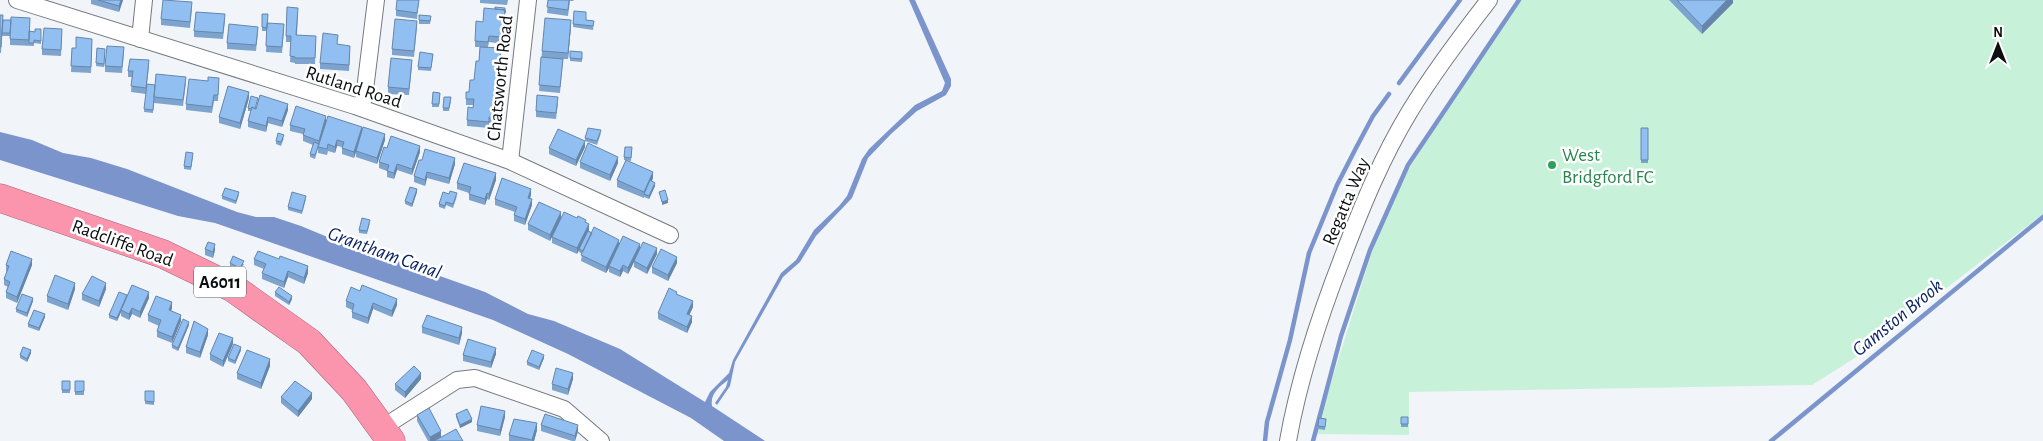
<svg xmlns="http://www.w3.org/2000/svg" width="2043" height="441" viewBox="0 0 2043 441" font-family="'Alegreya Sans',sans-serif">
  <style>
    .green { fill: #c8f1da }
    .water { fill: #7b95cc }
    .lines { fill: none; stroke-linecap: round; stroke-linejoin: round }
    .stream { stroke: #7b95cc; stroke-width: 4.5 }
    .street-casing { stroke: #76797d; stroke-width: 18 }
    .highway-casing { stroke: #a76676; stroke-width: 29 }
    .street { stroke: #fff; stroke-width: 16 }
    .highway { stroke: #fa95ad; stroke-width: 28 }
    .wall { fill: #7da4cf }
    .shaded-wall { fill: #6686a9 }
    .building { fill: #91bff1; stroke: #6686a9 }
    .leisure-dot { fill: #2e9e5b; stroke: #fff; stroke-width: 2 }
    .labels { text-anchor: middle; stroke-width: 5; stroke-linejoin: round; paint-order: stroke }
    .shield { fill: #fff; stroke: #565657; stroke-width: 1 }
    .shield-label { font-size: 18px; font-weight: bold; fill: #0d0e0f }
    .street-label { font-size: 19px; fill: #0d0e0f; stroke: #fff }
    .leisure-label { font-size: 19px; fill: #27864d; stroke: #fff; text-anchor: start }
    .water-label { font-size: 20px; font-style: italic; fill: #0d2566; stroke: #fff }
  </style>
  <rect width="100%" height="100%" fill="#f1f5f9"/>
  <!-- green -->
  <path class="green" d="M1517 0H2043V214L1858 356 1812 385 1409 392V435L1315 434 1374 245 1408 170 1468 76V70H1472Z"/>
  <!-- water -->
  <path class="water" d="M909 0H915L951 79V86L946 95 917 111 891 134 868 158 852 198 816 236 800 262 783 277 735 362 730 386 717 405 715 403 726 387 728 380C719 387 710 394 712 406L765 441H724L691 418 568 354 493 320 215 223 178 216 0 160V132L32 140 63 153 91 158 127 169 237 212 256 217H274L301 226 354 248 389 258 485 292 528 314 554 321 620 349 705 402 710 392 729 373 733 360 781 273 796 260 814 230 839 206 847 196 862 159 869 149 915 105 942 91 945 83Z"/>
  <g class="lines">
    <!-- stream -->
    <path class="stream" d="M1399 83 1460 0
      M1265 441 1267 422 1290 340 1309 253 1337 185 1357 146 1373 116 1389 94
      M1313 441 1341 336 1370 250 1408 165 1519 0
      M1771 441 2043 217"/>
    <!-- street casing -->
    <g class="street-casing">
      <path id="street" d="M17 0 355 106 510 161 670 235
        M140 39 144 0
        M355 106 362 103 364 98 376 0
        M510 161 528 0
        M382 428 457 380 475 378 564 409 601 441
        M1288 441C1299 378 1320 315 1343 256 1362 206 1382 157 1410 111 1433 73 1461 36 1489 0"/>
    </g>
    <!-- highway casing -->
    <g class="highway-casing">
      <path id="highway" d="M0 198 163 254 233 288 309 342 354 390 391 441"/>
    </g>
    <!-- street -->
    <use href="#street" class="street"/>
    <!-- highway -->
    <use href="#highway" class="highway"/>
  </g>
  <!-- wall -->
  <path class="wall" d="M91 0H123L119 12 91 4Z
    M419 0 417 19 396 16V10Z
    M480 0H508L507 5 480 3Z
    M548 0H574L573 1H570L568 16 547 13Z
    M1669 0H1733V3L1702 34Z
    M192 8 190 28 161 25V19Z
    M505 8 503 44 489 42 488 47 501 54 498 89H496L495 123H489V128L467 126V120L473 108V105H466V99L474 80 479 61 480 47H475V41L483 22 495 9Z
    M574 11 586 20 594 21 593 30 573 27Z
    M262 14 268 23 284 30 282 53 266 52 267 31H262Z
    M298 14 297 35 316 42 315 64H295V63L290 62 291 42H286V36Z
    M0 15 3 20 29 31 35 32 41 29V44L34 43V46L10 45V36H2L1 53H0Z
    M419 15 431 19 430 24H419Z
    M225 20 223 39 194 37V31Z
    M571 26 568 59H563L560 93 539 91 542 51Z
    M417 27 414 57 392 55V49Z
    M258 33 256 51 227 49V43Z
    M62 35 61 56 42 55V49Z
    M92 39 91 73 71 72 72 48H76Z
    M337 45 350 52 349 71 320 69V63Z
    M97 48 105 49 104 67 96 66Z
    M570 51 582 52V62L570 61Z
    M124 53 122 73 105 72V66Z
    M433 54 431 71 418 70V67Z
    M149 66 147 84 155 85 186 83 183 106 154 103 153 113 144 112 146 94 131 92 132 77H128V71Z
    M412 66 409 95 388 94V87Z
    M219 84 218 101H214L212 113 186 110V104Z
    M433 92 440 93 439 107H432Z
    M249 98 240 129 219 123V117Z
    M451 101 449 111H443V108Z
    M558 103 556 119 536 117V111Z
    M248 108 288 110 282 127 268 123 266 132 248 127V121L251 111H248Z
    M326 122 362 131 385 140 377 164 356 157V152L354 158 342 154V147L337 146 335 153 328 151 327 155 318 153V148L315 159 310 157V154L313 145 303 141V134L290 131V125Z
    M1641 128H1648V163H1641Z
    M601 133 597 145 585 141V138Z
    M284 138 281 146 276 144V141Z
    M585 147 576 166 549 154V148Z
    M632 147 631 161 626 160 653 178 652 181 655 186 649 199 644 197V198L617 187V180L626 160H624V157Z
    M387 148 420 152 412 175 397 170 394 179 387 177V171L379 168V162Z
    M193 156 191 170 184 169V166Z
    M419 160 455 164 449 184 427 178 425 186 414 182V176Z
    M580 162 618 163 610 181 580 168Z
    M496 180 489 200 487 199 485 205 469 200V193L457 189V183Z
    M417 192 412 207 405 204V201Z
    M239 195 236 204 222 199V196Z
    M531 195 530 198 532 205 525 225 514 221V215L515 212 495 205V199Z
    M457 196 453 208 446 205 445 209 439 207V204Z
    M306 199 302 214 288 210V207Z
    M561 218 550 241 528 230V224Z
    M586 222 589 230 588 231 619 243 657 254 647 274 634 267V262L628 274 623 271 620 277 609 272V268L606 273 581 261 582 254 579 252V250L577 254 552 243V237Z
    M370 223 367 234 359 233V230Z
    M205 249 215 250 213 258 205 255Z
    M254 259 308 273 304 284 288 277 284 288 262 279V273L264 269 254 265Z
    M230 263 244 264 240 271 230 266Z
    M677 263 668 281 652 273V267Z
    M6 265H32L17 303 6 298V292L8 287 4 285V279L7 272 6 271Z
    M75 289 68 310 47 302V296Z
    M106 289 99 307 82 300V294Z
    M275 292 292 299 289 305 275 296Z
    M677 294 693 307 689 315 692 322 687 333 658 319V313Z
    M127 295 149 298 140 318 132 314 129 320 121 316V312L117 321 109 318V315Z
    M33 301 27 317 16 312V309Z
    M346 301 397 305 392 317 373 309 368 324 352 318V310L346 307Z
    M172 308 171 311 181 321 172 343 157 337V331L159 326 148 321V315Z
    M45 317 39 331 28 327V324Z
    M189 325 178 351 172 348V345Z
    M422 327 462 333 459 345 422 333Z
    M208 335 200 358 186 353V347Z
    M233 344 223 367 210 360V354Z
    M241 350 235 364 228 361V358Z
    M31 353 27 362 20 358V355Z
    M496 354 491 368 463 361V355Z
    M544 358 539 370 527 365V362Z
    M270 366 261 389 237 379V373Z
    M421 379 405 398 395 390V384Z
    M573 379 568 395 552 390V384Z
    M62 381H70V393H62Z
    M75 381H84V395H75Z
    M145 391H154V405L145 404Z
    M281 397 312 399 298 417 281 403Z
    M456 414 472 422 460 428 456 417Z
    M417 415 434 441H428L417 421Z
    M505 417 500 436 477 431V425Z
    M1401 417H1408V427H1401Z
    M1326 419 1325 430 1318 429V426Z
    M541 425 578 431 575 441H572L541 431Z
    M537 430 534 441H509V435Z"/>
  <!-- shaded-wall -->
  <path class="shaded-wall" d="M121 0H123L119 12V6Z
    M1727 0H1733V3L1702 34V26Z
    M571 20V26L568 59V53Z
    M249 92V98L240 129V123Z
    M288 104V110L282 127V121Z
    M326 116V122L319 147V141Z
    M268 117V123L266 132V126Z
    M362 127V133L354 158V152Z
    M385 134V140L377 164V158Z
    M337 140V146L335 153V147Z
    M585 141V147L576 166V160Z
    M420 146V152L412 175V169Z
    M618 157V163L610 181V175Z
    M455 158V164L449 184V178Z
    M397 164V170L394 179V173Z
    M427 172V178L425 186V180Z
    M653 172V178L645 195 644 194V198V192Z
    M496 173V180L489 200V194Z
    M655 183V186L649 199V196Z
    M417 189V192L412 207V204Z
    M531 189V195L528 204V198Z
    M487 193V199L485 205V199Z
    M532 199V205L525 225V219Z
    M668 200V203L662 205V202Z
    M561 212V218L550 241V235Z
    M589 224V230L577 254V248Z
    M619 240V246L609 266V268L606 273V267Z
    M215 244V250L213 258V252Z
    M640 244V250L628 274V268Z
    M657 248V254L647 274V268Z
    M677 257V263L668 281V275Z
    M32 259V265L17 303V297Z
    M623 265V271L620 277V271Z
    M308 266V273L304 284V278Z
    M288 271V277L284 288V282Z
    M75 283V289L68 310V304Z
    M106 283V289L99 307V301Z
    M149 292V298L140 318V312Z
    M127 295 121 312 117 321V318Z
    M292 296V299L289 305V302Z
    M33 298V301L27 317V313Z
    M397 299V305L392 317V311Z
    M693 301V307L687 320V314Z
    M172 302V308L169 316V310Z
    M373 303V309L368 324V318Z
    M132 308V314L129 320V314Z
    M45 314V317L39 331V328Z
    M181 315V321L172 343V337Z
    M692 316V322L687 333V327Z
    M189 322V325L178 351V348Z
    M462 327V333L459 345V338Z
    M208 329V335L200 358V352Z
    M233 338V344L223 367V361Z
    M241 347V350L235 364V361Z
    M496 348V354L491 368V362Z
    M31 350V353L27 362V359Z
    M544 355V358L539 370V367Z
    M270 359V366L261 389V383Z
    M421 373V379L405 398V392Z
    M573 373V379L568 395V389Z
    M312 393V399L298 417V411Z
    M505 411V417L500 436V430Z
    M472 419V422L460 428V425Z
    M537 423V430L534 441H532Z
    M578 425V431L575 441V436Z
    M441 431V437L434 441H430V437Z"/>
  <!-- building -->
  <path class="building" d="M98 0H121L119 6Z
    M163 0 192 2 190 22 161 19Z
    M397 0H419L417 13 396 10Z
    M548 0H569L568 10 547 7Z
    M1677 0H1727L1702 26Z
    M287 7 298 8 296 35 316 36 315 58H295V57L290 56 291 36H286Z
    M495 7 505 8V13V10L495 9Z
    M484 8 505 10 503 37 489 36 488 42 475 41 476 21 483 22Z
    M574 11 586 12V20L594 21 593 26 573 24Z
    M196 12 225 14 223 33 194 31Z
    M262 14H268L267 28 262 27Z
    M0 15H3L1 47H0Z
    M419 15 431 16 430 21 419 20Z
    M11 17 30 18 29 40 10 39Z
    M545 18 571 20 568 53 542 51Z
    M395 19 417 21 414 51 392 49Z
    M3 20H11L10 33H2Z
    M267 23 284 24 282 47 266 46Z
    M229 24 258 27 256 45 227 43Z
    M44 28 62 29 61 50 42 49Z
    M35 29H41V41L34 40V43H29V31L35 32Z
    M323 33 338 35 337 44 350 46 349 65 320 63Z
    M76 37 92 39 91 67 71 66 72 48H76Z
    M107 46 124 47 122 67 105 66Z
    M480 47 501 48 498 83H496L495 117H489V122L467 120 468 107 473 108 474 99H466V92H469L470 80H474L476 61H479Z
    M97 48 105 49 104 64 96 63Z
    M570 51 582 52V59L570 58Z
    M420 52 433 54 431 68 418 67Z
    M541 57 563 59 560 87 539 85Z
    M391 58 412 60 409 89 388 87Z
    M130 59 149 60 146 88 131 86 133 71H128Z
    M156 74 186 77 183 100 154 97Z
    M208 77 219 78 218 95H214L212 107 186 104 189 79 208 81Z
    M147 84 155 85 153 110 144 109Z
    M228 86 249 92 240 123 219 117Z
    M433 92 440 93 439 104H432Z
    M260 95 288 104 282 121 268 117 266 126 248 121 252 107 256 109Z
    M537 95 558 97 556 113 536 111Z
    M251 96 258 98 255 109 252 107 251 109 248 108Z
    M444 97H451L449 108H443Z
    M296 106 326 116 319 141 303 135 305 129 290 125Z
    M328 116 362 127 354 152 342 148 344 142 337 140 335 147 328 144 327 149 318 147Z
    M363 127 385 134 377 158 356 151Z
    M588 128 601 130 597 141 585 138Z
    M1641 128H1648V160H1641Z
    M558 129 585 141 576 160 549 148Z
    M278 133 284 135 281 142 276 141Z
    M391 136 420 146 412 169 397 164 394 173 387 171 389 165 379 162 384 147 387 148Z
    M314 142 319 144 315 155 310 154Z
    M588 143 618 157 610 175 580 162Z
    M625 147H632L631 158 624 157Z
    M425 149 455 158 449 178 427 172 425 180 414 176 419 160H422Z
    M186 152 193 153 191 167 184 166Z
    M626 160 653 172 644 192 617 180Z
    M464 163 496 173 489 194 487 193 485 199 469 194 471 187 457 183Z
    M502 178 531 189 528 198 532 199 525 219 514 215 517 207 495 199Z
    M650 180 655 183 649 196 644 194Z
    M410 187 417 189 412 204 405 201Z
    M225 188 239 192 236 201 222 196Z
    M665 190 668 200 662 202 659 192Z
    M450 191 457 193 453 204 446 202 445 206 439 204 443 192 449 194Z
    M292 192 306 196 302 211 288 207Z
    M539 202 561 212 550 235 528 224Z
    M564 212 577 218 578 216 586 220 585 222 589 224 577 248 552 237Z
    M362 218 370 220 367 231 359 230Z
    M594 227 619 240 606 267 581 255Z
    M588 231 592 233 583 251 579 249Z
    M623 236 640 244 628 268 623 265 620 271 609 266Z
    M208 242 215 244 213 252 205 249Z
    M643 242 657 248 647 268 634 261Z
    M661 249 677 257 668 275 652 267Z
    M11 251 32 259 17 297 6 292 10 282 4 279 9 266 6 265Z
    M258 251 279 259 280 256 308 266 304 278 288 271 284 282 262 273 266 264 254 259Z
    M233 256 244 261 240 268 230 263Z
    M55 275 75 283 68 304 47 296Z
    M92 276 106 283 99 301 82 294Z
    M132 285 149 292 140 312 132 308 129 314 121 310Z
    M362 285 397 299 392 311 373 303 368 318 352 312 354 304 346 301 351 287 360 291Z
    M279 287 292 296 289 302 275 292Z
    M669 288 677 292 676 294 693 301 687 314 692 316 687 327 658 313Z
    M119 292 127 295 117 318 109 315Z
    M22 294 33 298 27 313 16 309Z
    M156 296 172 302 169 310 181 315 172 337 157 331 161 320 148 315Z
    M34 310 45 314 39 328 28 324Z
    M427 315 462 327 459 338 422 327Z
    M183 319 189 322 178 348 172 345Z
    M194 321 208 329 200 352 186 347Z
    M219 333 233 338 223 361 210 354Z
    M468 339 496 348 491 362 463 355Z
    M234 344 241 347 235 361 228 358Z
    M23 347 31 350 27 359 20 355Z
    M247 350 270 359 261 383 237 373Z
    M532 350 544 355 539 367 527 362Z
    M414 366 421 373 405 392 395 384Z
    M556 368 573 373 568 389 552 384Z
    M62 381H70V390H62Z
    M75 381H84V391L75 392Z
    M295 381 312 393 298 411 281 397Z
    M145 391H154V402L145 401Z
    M481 406 505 411 500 430 477 425Z
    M429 408 441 431 430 437 417 415Z
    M467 409 472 419 460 425 456 414Z
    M545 414 578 425 575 436 541 425Z
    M1401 417H1408V424H1401Z
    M1319 418 1326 419 1325 427 1318 426Z
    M514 419 537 423 532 440 509 435Z
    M456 429 463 441H434Z"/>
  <!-- markers -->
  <circle class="leisure-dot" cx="1552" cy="165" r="5"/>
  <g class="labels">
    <!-- shield labels -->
    <rect class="shield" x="194" y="266.5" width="52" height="31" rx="4"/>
    <g class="shield-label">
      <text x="220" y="288">A6011</text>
    </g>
    <!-- street labels -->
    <g class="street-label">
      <text transform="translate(499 78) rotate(-84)" y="7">Chatsworth Road</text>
      <text transform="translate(354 86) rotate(18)" y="7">Rutland Road</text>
      <text transform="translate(1345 201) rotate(-67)" y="7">Regatta Way</text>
      <text transform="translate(123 242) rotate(20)" y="7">Radcliffe Road</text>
    </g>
    <!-- leisure labels -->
    <g class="leisure-label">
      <text x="1562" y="161">West<tspan x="1562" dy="22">Bridgford FC</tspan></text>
    </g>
    <!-- water labels -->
    <g class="water-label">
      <text transform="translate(385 252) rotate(20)" y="7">Grantham Canal</text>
      <text transform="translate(1897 317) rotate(-39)" y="7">Gamston Brook</text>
    </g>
  </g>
  <!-- north arrow -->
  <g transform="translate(1998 45)" stroke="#ffffff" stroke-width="4" paint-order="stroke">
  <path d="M0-4L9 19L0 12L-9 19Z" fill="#0d0e0f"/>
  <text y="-8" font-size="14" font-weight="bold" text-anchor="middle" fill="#0d0e0f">N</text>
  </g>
</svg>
